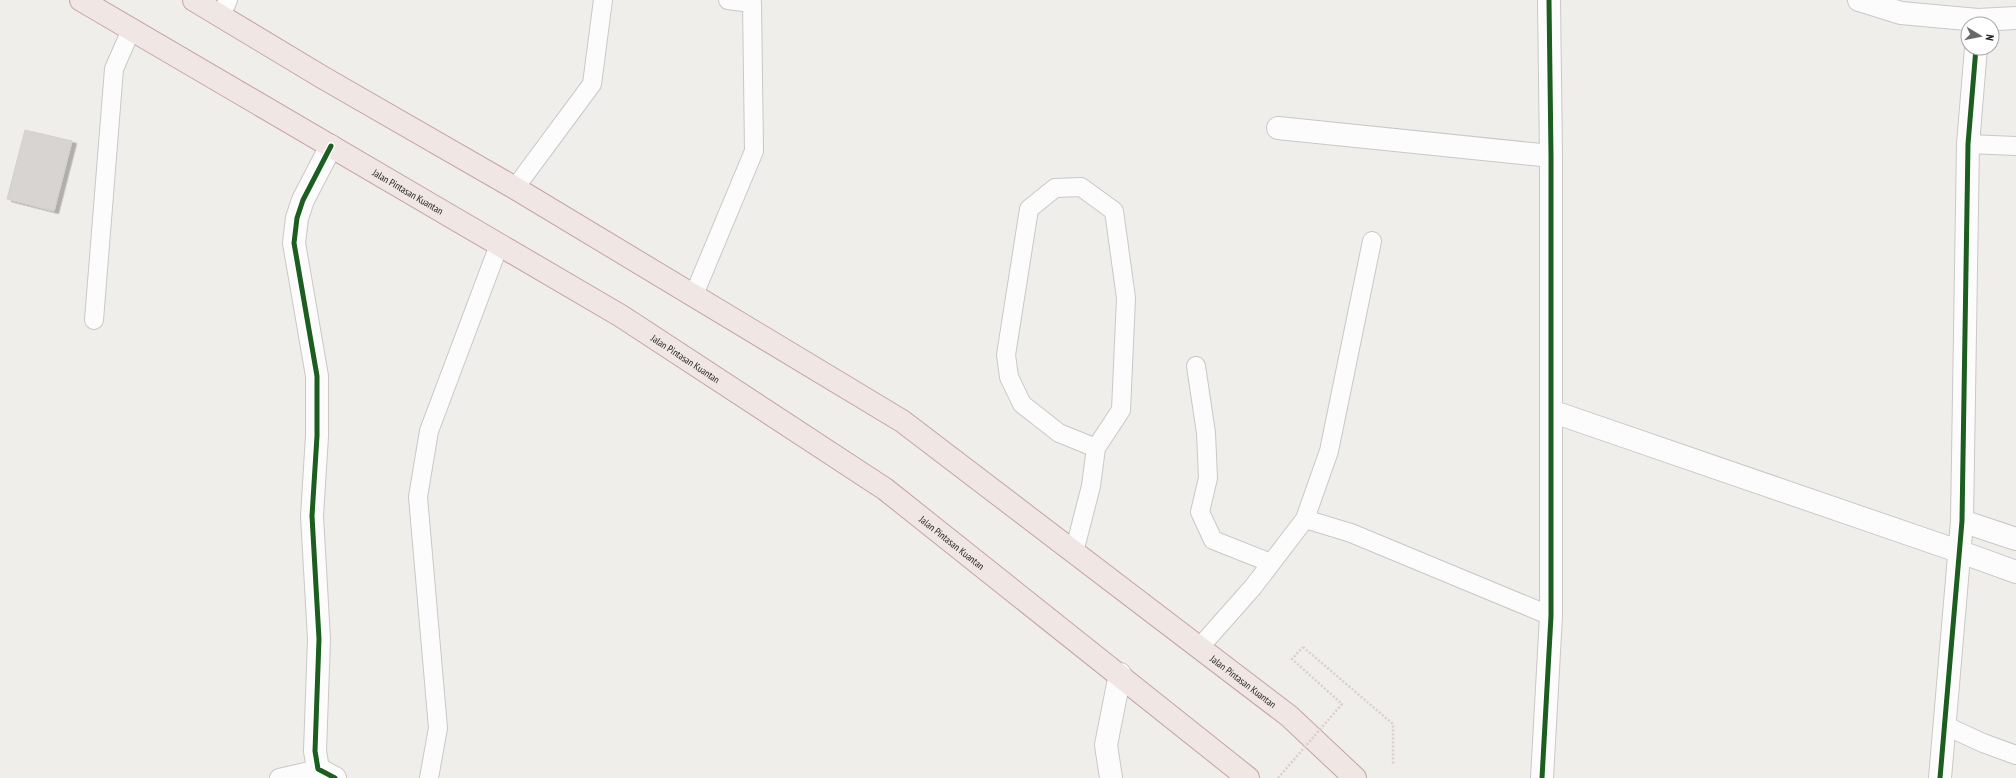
<svg xmlns="http://www.w3.org/2000/svg" width="2016" height="778" viewBox="0 0 2016 778" font-family="'PT Sans Narrow',sans-serif">
  <style>
    .building { fill: #d7d4d2; stroke: #d3d0cc; filter: url(#shadow) }
    .lines { fill: none; stroke-linecap: round; stroke-linejoin: round }
    .service-casing { stroke: #c9c8c7; stroke-width: 20 }
    .minor-casing { stroke: #c9c8c7; stroke-width: 24 }
    .trunk-casing { stroke: #c5a2ac; stroke-width: 24 }
    .path { stroke: #dccecd; stroke-width: 2.5; stroke-dasharray: 2 2; stroke-linecap: butt }
    .service { stroke: #fdfcfc; stroke-width: 18 }
    .minor { stroke: #fdfcfc; stroke-width: 22 }
    .trunk { stroke: #f0e6e4; stroke-width: 22 }
    .path-bridge { stroke: #dccecd; stroke-width: 2.5; stroke-dasharray: 2 2; stroke-linecap: butt }
    .cycleway-casing { stroke: #fff; stroke-width: 8 }
    .cycleway { stroke: #1b5e20; stroke-width: 5 }
    .labels { text-anchor: middle; stroke-width: 3.5; stroke-linejoin: round; paint-order: stroke }
    .street-label { font-size: 10px; fill: #222; stroke: #fff }
  </style>
  <defs>
    <filter id="shadow"><feDropShadow dx="4.5" dy="2.5" stdDeviation="0" flood-color="#0004"/></filter>
  </defs>
  <rect width="100%" height="100%" fill="#f0eeeb"/>
  <!-- building -->
  <path class="building" d="M25 130 72 141 54 211 7 199Z"/>
  <g class="lines">
    <!-- service casing -->
    <g class="service-casing">
      <path id="service" d="M221 16 228 0
        M1968 144 2016 146
        M515 188 592 84 603 0
        M693 297 754 151 752 3 728 0
        M94 320 114 69 131 30
        M1196 366 1206 433 1208 478 1200 512 1213 540 1271 563
        M1305 519 1351 533 1551 616
        M1074 552 1091 486 1096 448 1121 410 1126 298 1114 211 1081 187 1055 188 1029 209 1006 355 1009 377 1022 404 1059 433 1096 448
        M1199 648 1253 587 1305 519 1329 451 1372 241
        M1944 725 1983 743 2016 755
        M279 778 318 769
        M429 778 438 728 418 497 429 431 499 245"/>
    </g>
    <!-- minor casing -->
    <g class="minor-casing">
      <path id="minor" d="M1859 0 1901 13 1978 20
        M1978 24V20L2016 18
        M1278 128 1551 156
        M331 146 303 200 297 218 294 243 317 376V436L312 516 319 639 315 751 318 769 335 778
        M1551 411 1958 551 2016 572
        M1962 521 2016 539
        M1111 778 1106 745 1120 674
        M1542 778 1551 616V156L1549 0
        M1940 778 1962 521 1968 144 1976 48"/>
    </g>
    <!-- trunk casing -->
    <g class="trunk-casing">
      <g id="trunk">
        <path id="s1" d="M81 0 621 316 885 489 1248 778"/>
        <path id="s2" d="M194 0 322 77 515 188 902 421 1289 716 1355 778"/>
      </g>
    </g>
    <!-- path -->
    <path class="path" d="M1303 647 1393 724V764"/>
    <!-- service -->
    <use href="#service" class="service"/>
    <!-- minor -->
    <use href="#minor" class="minor"/>
    <!-- trunk -->
    <use href="#trunk" class="trunk"/>
    <!-- path-bridge -->
    <path class="path-bridge" d="M1278 778 1342 704 1292 659 1303 647"/>
    <!-- cycleway casing -->
    <g class="cycleway-casing">
      <path id="cycleway" d="M331 146 303 200 297 218 294 243 317 376V436L312 516 319 639 315 751 318 769 335 778
        M1542 778 1551 616V156L1549 0
        M1940 778 1962 521 1968 144 1976 48"/>
    </g>
    <!-- cycleway -->
    <use href="#cycleway" class="cycleway"/>
  </g>
  <g class="labels">
    <!-- street labels -->
    <g class="street-label">
      <text dy="4" stroke="none"><textPath href="#s1" startOffset="379">Jalan Pintasan Kuantan</textPath></text>
      <text dy="4" stroke="none"><textPath href="#s1" startOffset="703">Jalan Pintasan Kuantan</textPath></text>
      <text dy="4" stroke="none"><textPath href="#s1" startOffset="1027">Jalan Pintasan Kuantan</textPath></text>
      <text dy="4" stroke="none"><textPath href="#s2" startOffset="1253">Jalan Pintasan Kuantan</textPath></text>
    </g>
  </g>
  <!-- north arrow -->
  <g transform="translate(1980 36) rotate(100)"><circle r="19" fill="#ffffff" stroke="#a7a7a7"/>
  <path d="M0-3L7 15L0 10L-7 15Z" fill="#6a6968"/>
  <text y="-6" font-size="11" font-weight="bold" text-anchor="middle" fill="#222222">N</text>
  </g>
</svg>
